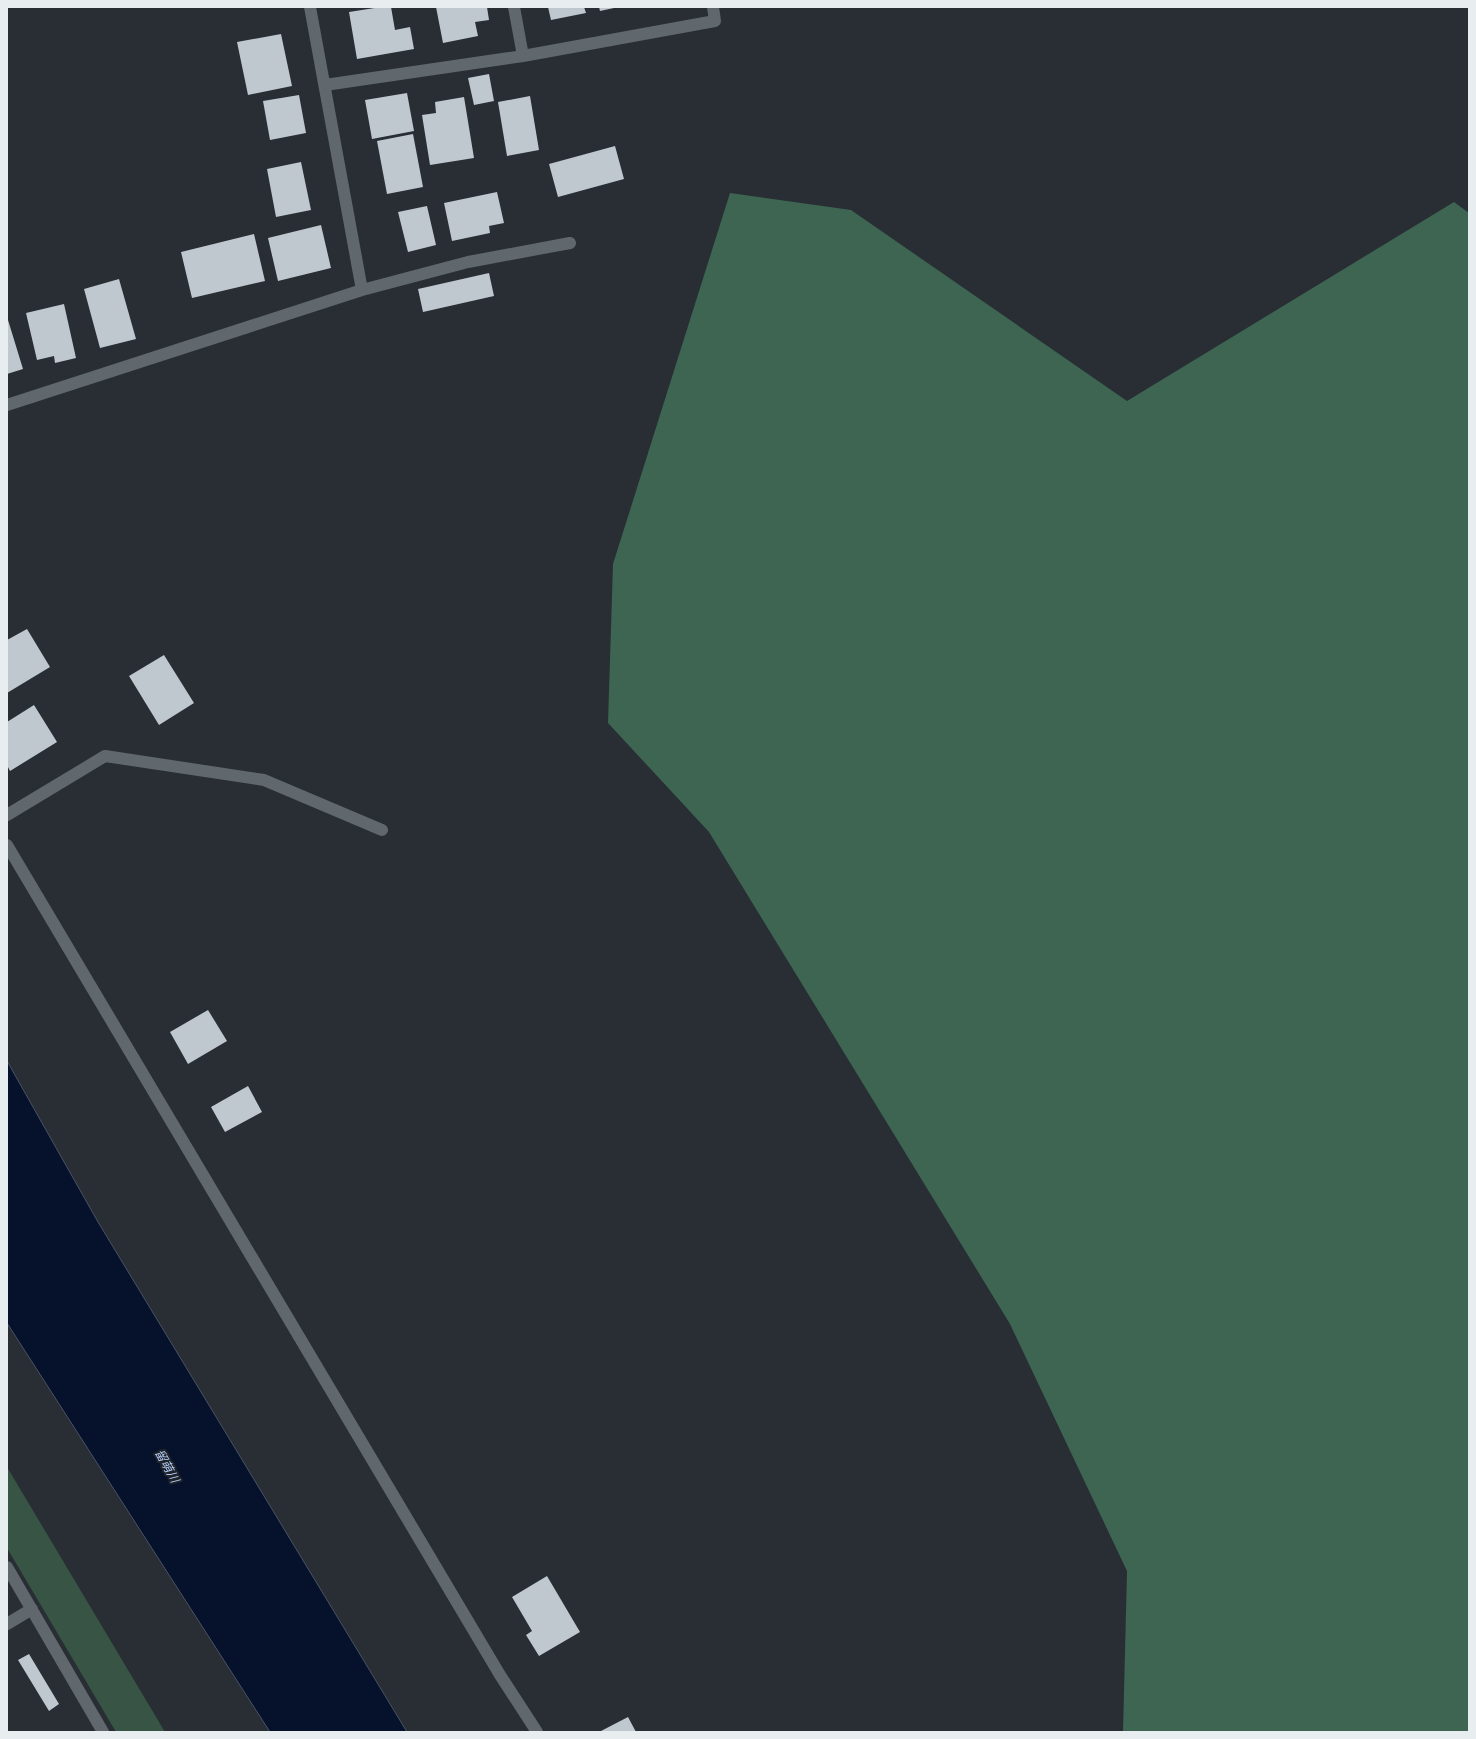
<svg xmlns="http://www.w3.org/2000/svg" width="1476" height="1739" viewBox="0 0 1476 1739" font-family="Cabin,'Noto Sans JP',sans-serif">
  <style>
    .green { fill: #375445 }
    .forest { fill: #3d6552 }
    .water { fill: #06112b; stroke: #4a5366 }
    .building { fill: #c0c8cf }
    .lines { fill: none; stroke-linecap: round; stroke-linejoin: round }
    .lane { stroke: #60676d; stroke-width: 12 }
    .street { stroke: #60676d; stroke-width: 12 }
    .labels { text-anchor: middle; stroke-width: 4; stroke-linejoin: round; paint-order: stroke }
    .water-label { font-size: 12px; font-style: italic; fill: #b5ccfa; stroke: #1e2429 }
  </style>
  <rect width="100%" height="100%" fill="#282e33"/>
  <!-- green -->
  <path class="green" d="M7 1467 165 1732H116L7 1548Z"/>
  <!-- forest -->
  <path class="forest" d="M730 193 851 210 1127 401 1454 202 1469 213V1732H1123L1127 1571 1010 1324 709 832 608 723 613 564Z"/>
  <!-- water -->
  <path class="water" d="M7 1061 98 1222 407 1732H270L7 1323Z"/>
  <!-- building -->
  <path class="building" d="M381 7H391L395 30 410 27 414 49 357 59 349 12Z
    M436 7H487L489 20 475 22 478 36 443 43Z
    M548 7H584L586 13 551 20Z
    M599 7H614V8L600 11Z
    M281 34 292 86 248 95 237 42Z
    M489 74 494 101 474 105 468 78Z
    M407 93 414 131 372 139 365 100Z
    M299 95 306 133 270 140 263 101Z
    M530 96 539 150 507 156 498 102Z
    M464 97 474 158 430 165 422 115 436 113 435 102Z
    M413 134 423 187 387 194 377 141Z
    M615 146 624 179 558 197 549 164Z
    M301 162 311 210 276 217 267 169Z
    M497 192 504 223 489 226 490 233 452 241 444 203Z
    M427 206 436 245 408 252 398 212Z
    M321 225 331 268 278 281 268 238Z
    M254 234 265 281 192 298 181 252Z
    M489 273 494 296 423 312 418 289Z
    M119 279 136 339 100 348 84 289Z
    M64 304 76 358 55 363 54 356 37 360 26 313Z
    M7 320H8L23 369 7 374Z
    M27 629 50 667 7 693V640Z
    M164 655 194 703 159 725 129 676Z
    M34 705 57 742 10 771 7 765V722Z
    M208 1010 227 1041 188 1064 170 1032Z
    M248 1086 262 1112 225 1132 211 1107Z
    M547 1576 580 1632 539 1656 526 1635 532 1631 512 1597Z
    M29 1654 59 1704 49 1711 18 1660Z
    M628 1717 636 1732H602L601 1731Z"/>
  <g class="lines">
    <!-- lane -->
    <path class="lane" d="M7 815 105 756 264 780 382 830"/>
    <!-- street -->
    <path class="street" d="M310 7 362 290
      M514 7 523 56
      M325 85 523 56 715 21 713 7
      M7 405 362 290 468 262 570 243
      M7 845 500 1675 537 1732
      M7 1567 103 1732
      M7 1624 32 1609"/>
  </g>
  <g class="labels">
    <!-- water labels -->
    <g class="water-label">
      <text transform="translate(167 1466) rotate(61)" y="4">留萌川</text>
    </g>
  </g>
  <!-- border -->
  <rect width="1476" height="1739" fill="none" stroke="#e8edf0" stroke-width="16"/>
</svg>
